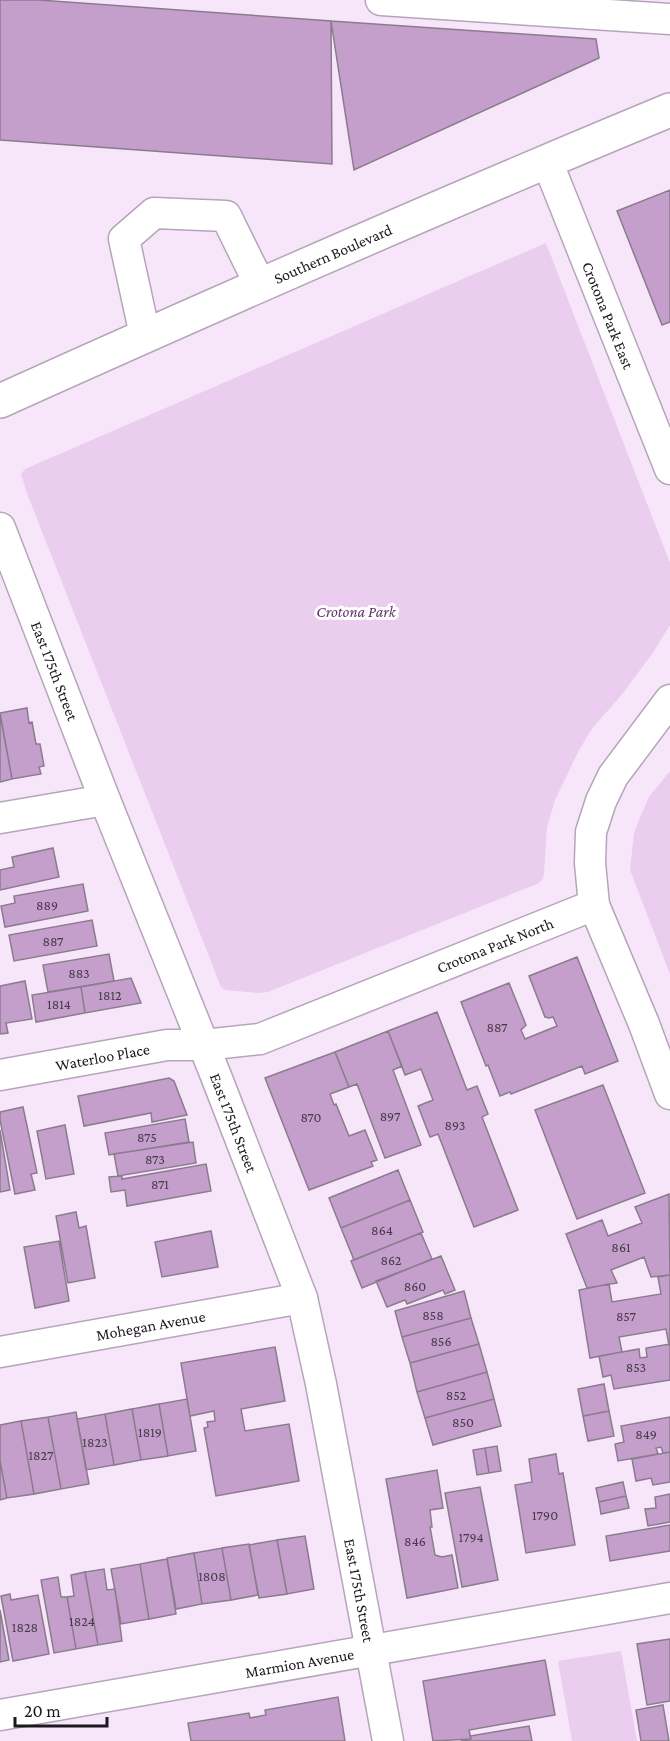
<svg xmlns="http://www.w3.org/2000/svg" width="670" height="1741" viewBox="0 0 670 1741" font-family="'Crimson Pro',serif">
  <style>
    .green { fill: #eacdef }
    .building { fill: #c49fcb; stroke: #8a7c8d; stroke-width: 1.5 }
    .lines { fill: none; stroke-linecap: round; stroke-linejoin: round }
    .minor-casing { stroke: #b5a5b8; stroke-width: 33 }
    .major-casing { stroke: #b5a5b8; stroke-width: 36 }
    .minor { stroke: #fff; stroke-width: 30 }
    .major { stroke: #fff; stroke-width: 33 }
    .labels { text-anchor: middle; stroke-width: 6; stroke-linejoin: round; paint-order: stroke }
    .number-label { font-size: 14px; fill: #473949 }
    .street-label { font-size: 16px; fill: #1d171e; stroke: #fff }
    .park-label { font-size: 16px; font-style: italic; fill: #64346d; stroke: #fff }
  </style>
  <rect width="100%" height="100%" fill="#f7e6fa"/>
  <!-- green -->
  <path class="green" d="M546 243 670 563V625L652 654 623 693 591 730 578 752 555 800 547 827 544 873 543 878 539 883 268 992 258 993 225 990 221 987 28 496 21 474 25 469Z
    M670 771V974L630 870 634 833 642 813 649 797Z
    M621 1651 637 1741H572L558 1661Z"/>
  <!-- building -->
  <path class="building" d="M0 0H39L331 21 332 164 0 140Z
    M331 21 596 39 599 58 354 170Z
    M670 190V322L662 325 617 211Z
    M27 708 29 723 32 722 36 744H40L44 766 39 767 41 774 12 779 0 713Z
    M0 714 12 779 0 782Z
    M53 848 59 877 0 890V870L14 867 12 857Z
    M83 884 88 911 5 927 1 906 15 903 14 896Z
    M92 920 97 946 14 961 9 935Z
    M109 954 114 981 48 992 43 965Z
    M577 957 618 1061 585 1074 582 1066 511 1094 510 1092 500 1096 488 1065 486 1066 461 1002 509 983 526 1025 521 1030 525 1039 557 1026 553 1017 549 1018 545 1017 529 976Z
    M131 978 141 1003 85 1013 81 987Z
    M25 981 32 1019 6 1023 8 1033 0 1034V986Z
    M81 987 85 1013 36 1022 32 995Z
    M437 1012 467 1090 477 1086 488 1114 482 1117 518 1210 474 1227 438 1134 430 1137 418 1106 433 1100 421 1069 405 1075 388 1031Z
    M388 1031 402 1066 393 1070 421 1145 385 1158 357 1084 349 1087 335 1052Z
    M335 1052 349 1087 330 1094 334 1105 336 1104 349 1136 365 1130 377 1160 371 1162 373 1166 309 1190 265 1078Z
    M169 1078 174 1081 187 1115 152 1122 151 1113 84 1126 78 1096Z
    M603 1085 645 1193 577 1219 535 1110Z
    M23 1107 37 1173 31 1174 35 1190 15 1194 0 1120V1112Z
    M185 1119 189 1142 109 1155 105 1133Z
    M65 1125 74 1174 46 1179 37 1131Z
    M0 1130 10 1190 0 1192Z
    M193 1142 196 1163 118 1176 114 1154Z
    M206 1164 211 1191 127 1206 125 1190 111 1192 109 1177 122 1176V1179Z
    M398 1170 410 1200 341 1228 329 1198Z
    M669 1194 670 1275 651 1277 644 1257 611 1270 617 1283 587 1288 566 1234 602 1220 608 1236 642 1223 635 1207Z
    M410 1200 423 1232 354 1260 341 1228Z
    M76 1212 79 1228 86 1226 95 1278 68 1283 56 1216Z
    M211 1231 218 1267 162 1277 155 1242Z
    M421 1233 432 1259 362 1288 351 1261Z
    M59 1241 69 1301 35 1308 24 1247Z
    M441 1256 455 1290 445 1294 443 1290 407 1304 405 1300 387 1307 376 1281Z
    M670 1275V1344L669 1345 666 1329 619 1337 622 1352 590 1358 579 1290 609 1284 612 1302 661 1294 658 1277Z
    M464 1291 471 1318 402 1337 395 1311Z
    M471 1318 479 1344 410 1363 402 1337Z
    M479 1344 487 1372 417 1392 410 1363Z
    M670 1344V1380L614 1389 611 1375 603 1377 599 1356 639 1349 640 1358 647 1357 646 1348Z
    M275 1347 285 1401 241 1409 245 1431 289 1424 299 1481 216 1496 204 1428 208 1427 207 1422 215 1421 214 1411 190 1416 181 1363Z
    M487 1372 494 1399 425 1418 417 1392Z
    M604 1384 609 1411 583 1416 578 1389Z
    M187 1399 196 1451 168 1456 159 1404Z
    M494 1399 501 1426 433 1445 425 1418Z
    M159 1404 168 1456 141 1460 132 1409Z
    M132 1409 141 1460 114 1465 105 1414Z
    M609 1411 614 1436 588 1441 583 1416Z
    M76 1412 89 1484 61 1489 48 1417Z
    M105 1414 114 1465 86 1470 77 1419Z
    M48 1417 61 1489 34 1494 21 1421Z
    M670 1417V1452L663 1453 661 1447 656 1448 658 1454 618 1461 615 1444 624 1442 621 1426Z
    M21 1421 34 1494 7 1498 0 1461V1425Z
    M497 1446 501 1471 489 1473 485 1448Z
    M485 1448 489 1473 477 1475 473 1450Z
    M670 1452V1482L653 1485 651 1478 636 1481 632 1459Z
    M556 1454 559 1474 563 1473 575 1545 526 1553 515 1485 532 1482 529 1459Z
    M0 1461 7 1498 0 1500Z
    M437 1470 443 1508 430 1510 432 1527H430L435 1555 442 1557 452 1555 458 1588 407 1598 386 1479Z
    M623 1482 626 1496 599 1502 596 1488Z
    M480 1487 498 1580 462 1587 445 1493Z
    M670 1494V1522L648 1526 645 1509 656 1508 655 1497Z
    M626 1496 629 1508 601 1514 599 1502Z
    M670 1525V1551L610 1561 606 1536Z
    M305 1536 314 1589 287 1594 277 1540Z
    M277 1540 287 1594 259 1598 249 1545Z
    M249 1544 258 1595 231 1600 222 1548Z
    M222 1548 231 1600 202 1604 194 1553Z
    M194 1553 202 1604 176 1609 167 1558Z
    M167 1559 176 1614 149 1619 140 1564Z
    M140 1564 149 1619 121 1624 111 1569Z
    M104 1569 107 1590 115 1589 122 1641 98 1645 85 1572Z
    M85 1572 98 1645 76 1649 67 1597 74 1596 71 1575Z
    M58 1577 61 1597H67L76 1649 54 1653 41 1580Z
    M10 1594 11 1600 38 1595 49 1654 13 1661 1 1596Z
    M0 1610 9 1660 0 1662Z
    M670 1639V1701L647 1705 637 1644Z
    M545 1660 555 1715 469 1730 471 1739 433 1741 423 1681Z
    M338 1697 345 1741H191L188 1723 249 1713 250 1718 266 1715 265 1710Z
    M663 1705 669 1741H641L636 1710Z
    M529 1726 532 1741H461L471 1739 470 1736Z"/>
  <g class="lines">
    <!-- minor casing -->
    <g class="minor-casing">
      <g id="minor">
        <path d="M381 0 670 19"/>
        <path id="s1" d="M547 161 670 469"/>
        <path d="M145 335 124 239 154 213 226 216 260 285"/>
        <path id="s2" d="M0 528 105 800 216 1076 302 1298 321 1384 388 1741"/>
        <path d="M670 700 613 776 601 801 591 832 590 863 594 905 644 1024 670 1094"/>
        <path d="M0 818 105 800"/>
        <path id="s3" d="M0 1075 167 1045H204L260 1039 594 905"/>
        <path id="s4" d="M0 1352 302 1298"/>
        <path id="s5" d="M0 1715 670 1598"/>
      </g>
    </g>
    <!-- major casing -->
    <g class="major-casing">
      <g id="major">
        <path id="s6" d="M0 401C222 301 445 203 670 110"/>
      </g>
    </g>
    <!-- minor -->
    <use href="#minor" class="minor"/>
    <!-- major -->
    <use href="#major" class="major"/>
  </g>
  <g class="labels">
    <!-- number labels -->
    <g class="number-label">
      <text x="47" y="910">889</text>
      <text x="53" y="946">887</text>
      <text x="79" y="978">883</text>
      <text x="110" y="1000">1812</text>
      <text x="59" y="1009">1814</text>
      <text x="497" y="1032">887</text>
      <text x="390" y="1121">897</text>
      <text x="311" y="1122">870</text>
      <text x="455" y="1130">893</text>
      <text x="147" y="1142">875</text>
      <text x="155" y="1164">873</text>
      <text x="160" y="1189">871</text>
      <text x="382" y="1235">864</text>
      <text x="621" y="1252">861</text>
      <text x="391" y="1265">862</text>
      <text x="415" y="1291">860</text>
      <text x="433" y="1320">858</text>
      <text x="626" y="1321">857</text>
      <text x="441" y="1346">856</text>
      <text x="636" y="1372">853</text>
      <text x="456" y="1400">852</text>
      <text x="463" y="1427">850</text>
      <text x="150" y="1437">1819</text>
      <text x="646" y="1439">849</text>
      <text x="95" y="1447">1823</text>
      <text x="41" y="1460">1827</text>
      <text x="545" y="1520">1790</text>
      <text x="471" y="1542">1794</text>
      <text x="415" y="1546">846</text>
      <text x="212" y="1581">1808</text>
      <text x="82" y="1626">1824</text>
      <text x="25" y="1632">1828</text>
    </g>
    <!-- street labels -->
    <g class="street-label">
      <text dy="6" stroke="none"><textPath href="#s6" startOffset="364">Southern Boulevard</textPath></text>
      <text dy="6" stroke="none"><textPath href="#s1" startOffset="166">Crotona Park East</textPath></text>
      <text dy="6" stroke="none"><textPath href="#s2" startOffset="153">East 175th Street</textPath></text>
      <text dy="6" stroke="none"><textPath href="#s3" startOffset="516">Crotona Park North</textPath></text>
      <text dy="6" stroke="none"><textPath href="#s3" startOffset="104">Waterloo Place</textPath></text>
      <text dy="6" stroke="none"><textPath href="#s2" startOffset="639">East 175th Street</textPath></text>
      <text dy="6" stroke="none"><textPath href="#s4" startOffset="153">Mohegan Avenue</textPath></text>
      <text dy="6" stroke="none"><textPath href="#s2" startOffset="1125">East 175th Street</textPath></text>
      <text dy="6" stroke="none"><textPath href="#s5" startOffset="304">Marmion Avenue</textPath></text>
    </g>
    <!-- park labels -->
    <g class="park-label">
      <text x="356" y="617">Crotona Park</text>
    </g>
  </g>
  <!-- scale -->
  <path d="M15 1717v9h92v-9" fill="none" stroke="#1d171e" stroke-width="3"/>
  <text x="24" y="1717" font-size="18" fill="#1d171e" stroke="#ffffff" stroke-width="4.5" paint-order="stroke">20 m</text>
</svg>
